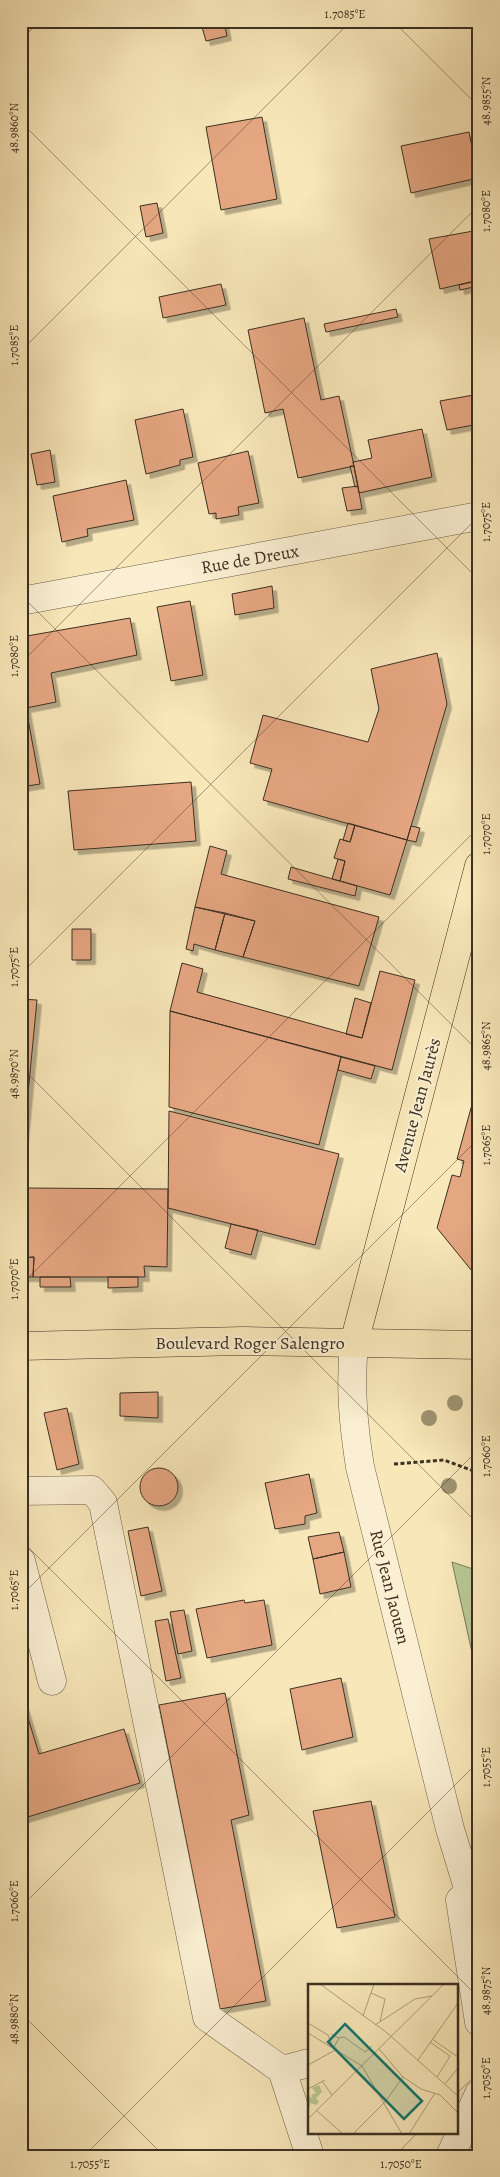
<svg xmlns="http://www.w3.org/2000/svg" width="500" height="2177" viewBox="0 0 500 2177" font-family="Alegreya,serif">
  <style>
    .green { fill: #b8c793; stroke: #7a7c5a }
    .building { fill: #e5a682; stroke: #3c3021; filter: url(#shadow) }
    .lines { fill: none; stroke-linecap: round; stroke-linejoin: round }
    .minor-casing { stroke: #6b5e47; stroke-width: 29 }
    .major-casing { stroke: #3c3021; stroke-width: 29 }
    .path { stroke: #3c3021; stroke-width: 3; stroke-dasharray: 4 2.5; stroke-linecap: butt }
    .minor { stroke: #faefd2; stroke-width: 28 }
    .major { stroke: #f8e7b9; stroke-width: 28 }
    .tree { fill: #9e9372 }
    .ticks { fill: none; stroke: #3c3021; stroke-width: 1; stroke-opacity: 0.45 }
    .labels { text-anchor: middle; stroke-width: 4; stroke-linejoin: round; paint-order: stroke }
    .street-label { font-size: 18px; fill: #3c3021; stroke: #faefd2 }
    .inset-road { fill: none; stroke: #ad9e7c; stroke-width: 1 }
    .view { fill: #0f766e; fill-opacity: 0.15; stroke: #0f766e; stroke-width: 2.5 }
    .inset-edge { fill: none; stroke: #3c3021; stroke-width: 2.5 }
    .neatline { fill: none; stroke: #3c3021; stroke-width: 2 }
    .ticks-label { font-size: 12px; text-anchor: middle; fill: #3c3021 }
  </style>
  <defs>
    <filter id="shadow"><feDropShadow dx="4.5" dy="4.5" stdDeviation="0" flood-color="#0004"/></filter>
  </defs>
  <rect width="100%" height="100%" fill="#f8e7b9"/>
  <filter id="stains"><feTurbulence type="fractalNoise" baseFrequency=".004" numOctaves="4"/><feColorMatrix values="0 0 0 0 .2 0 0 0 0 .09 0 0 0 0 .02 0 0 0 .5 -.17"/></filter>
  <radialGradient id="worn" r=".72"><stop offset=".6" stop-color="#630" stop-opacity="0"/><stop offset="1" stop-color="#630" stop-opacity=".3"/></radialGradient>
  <!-- green -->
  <path class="green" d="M452 1562 479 1571V1684Z"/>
  <!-- building -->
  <path class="building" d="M224 22 227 36 206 41 202 27Z
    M262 117 277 199 221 210 206 127Z
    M469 132 478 178 411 193 401 146Z
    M157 203 163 233 146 237 140 206Z
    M479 230V280L440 289 429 239Z
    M477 281 478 286 460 290 459 285Z
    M221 284 226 305 163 318 159 297Z
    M396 309 398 317 326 332 324 324Z
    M304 318 321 400 339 396 354 466 298 478 283 409 265 413 248 330Z
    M479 394V424L447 430 440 401Z
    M183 409 193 457 180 460V465L146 474 135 420Z
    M422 429 432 477 359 493 353 462 372 458 368 440Z
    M50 450 55 482 37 485 31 454Z
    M248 451 259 503 238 507 239 515 216 519V513L209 514 198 463Z
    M350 466H354L358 486 355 487Z
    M126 480 134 520 87 529 88 536 62 542 53 496Z
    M358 486 362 509 347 511 342 488Z
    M272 586 274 608 235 615 232 594Z
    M190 601 203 675 171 681 157 607Z
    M130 618 137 655 51 673 56 702 21 709V637Z
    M437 653 447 704 407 840 263 800 272 769 250 763 263 715 368 742 379 709 371 669Z
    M26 708 40 784 21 787V709Z
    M191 782 196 841 74 850 68 791Z
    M348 823 355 825 350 842 343 840Z
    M355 825 407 840 390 895 340 881 345 861 334 858 340 839 350 842Z
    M411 826 420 828 416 842 407 840Z
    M210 846 227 851 221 874 379 917 359 986 243 957 255 921 195 907Z
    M338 859 345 861 340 881 332 879Z
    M291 867 357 886 355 896 288 879Z
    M195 907 225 913 215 950 194 944 193 951 186 949Z
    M225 913 255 921 243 957 215 950Z
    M72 929H91V960H72Z
    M182 963 203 969 197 992 362 1038 380 971 415 980 392 1070 170 1011Z
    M355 998 371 1003 362 1038 346 1034Z
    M21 999 37 1000 21 1167Z
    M170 1011 341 1057 319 1145 169 1107Z
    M341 1057 375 1066 371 1079 338 1070Z
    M479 1079V1276H476L437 1228 452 1175 460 1177 464 1161 457 1159Z
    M169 1111 339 1154 315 1245 168 1208Z
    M21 1181 25 1188 168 1189 167 1267 144 1266 145 1277H33L34 1257 21 1258Z
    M231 1224 258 1230 251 1255 225 1248Z
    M34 1257 33 1277H21V1258Z
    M40 1277H70L71 1287H40Z
    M108 1277H138V1287L108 1288Z
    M158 1392V1418L120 1416V1393Z
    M67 1408 79 1464 57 1470 44 1413Z
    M140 1487a19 19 0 1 1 38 0a19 19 0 1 1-38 0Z
    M309 1474 317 1513 305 1516V1524L275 1529 265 1483Z
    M148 1527 162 1591 141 1596 128 1531Z
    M339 1532 344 1552 313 1559 308 1537Z
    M344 1552 351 1587 320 1594 313 1559Z
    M244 1600 245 1603 264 1600 272 1645 207 1658 196 1609Z
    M184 1610 192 1651 178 1654 170 1612Z
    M168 1619 181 1678 166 1681 155 1621Z
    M341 1678 353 1737 302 1750 290 1689Z
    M225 1693 249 1815 231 1820 266 2001 220 2009 159 1705Z
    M21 1695 39 1754 124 1729 140 1783 21 1819Z
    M371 1801 395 1917 337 1928 313 1811Z"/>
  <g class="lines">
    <!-- minor casing -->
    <g class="minor-casing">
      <path id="minor" d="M21 601 479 516
        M354 1343C350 1388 353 1422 360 1467L450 1829 479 1924
        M21 1491 92 1490 103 1503 207 2017 282 2070
        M21 1561 52 1681
        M460 1900 479 2022
        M309 2063 282 2070 310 2156
        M450 2156 479 2094"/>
    </g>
    <!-- major casing -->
    <g class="major-casing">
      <path id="major" d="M354 1343 479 866
        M21 1346 243 1341 479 1345"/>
    </g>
    <!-- path -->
    <path class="path" d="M394 1464 444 1460 479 1473"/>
    <!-- minor -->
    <use href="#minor" class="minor"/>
    <!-- major -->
    <use href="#major" class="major"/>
  </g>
  <!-- trees -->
  <g class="tree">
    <circle cx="455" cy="1403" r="8"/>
    <circle cx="429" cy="1418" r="8"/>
    <circle cx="449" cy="1486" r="8"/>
  </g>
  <!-- ticks -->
  <path class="ticks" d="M393 21 479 107M21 40 40 21M21 122 479 580M21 351 351 21M21 595 479 1052M21 663 479 205M21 974 479 516M21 1067 479 1525M21 1285 479 827M21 1540 479 1998M21 1596 479 1138M21 1907 479 1449M21 2013 164 2156M456 2094 479 2072M84 2156 479 1761M395 2156 417 2133"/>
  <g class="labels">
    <!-- street labels -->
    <g class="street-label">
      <text transform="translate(250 559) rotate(-10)" y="6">Rue de Dreux</text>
      <text transform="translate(417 1105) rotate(-75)" y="6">Avenue Jean Jaurès</text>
      <text x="250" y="1349">Boulevard Roger Salengro</text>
      <text transform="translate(390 1587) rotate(76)" y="6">Rue Jean Jaouen</text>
    </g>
  </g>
  <!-- overview -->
  <g transform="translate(308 1984)">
    <rect width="150" height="150" fill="#f8e7b9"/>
    <path d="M11 101 14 108 8 114 11 118 8 121 2 119V122L0 124 1 112 5 114 3 111 8 109 4 104Z" fill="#b8c793"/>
    <path class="inset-road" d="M12 0 78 48 150 112M63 9 77 15 72 38M55 32 66 0M0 39 20 51 24 61M67 41 107 15 124 12M0 49 54 82M23 50 31 54 26 63M31 54 36 53 57 68 64 62M124 55 150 73M122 58 142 72 129 93M71 65 95 93 113 105 132 111 150 129M110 76 150 19M0 81 29 65M54 82 94 150M14 97 24 111M137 100 150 84M0 105 17 96M8 126 35 150M0 135 136 0M45 150 77 118 95 93M101 150 127 109"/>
    <path class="view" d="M37 40 114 117 96 135 20 58Z"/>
    <rect width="150" height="150" class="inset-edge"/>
  </g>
  <!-- margin -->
  <rect width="500" height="2177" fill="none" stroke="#f8e7b9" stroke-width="55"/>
  <rect x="28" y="28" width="444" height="2122" class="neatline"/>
  <g class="ticks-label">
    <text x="345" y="18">1.7085°E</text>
    <text transform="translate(486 101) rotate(-90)" y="4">48.9855°N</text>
    <text transform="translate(14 128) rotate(-90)" y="4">48.9860°N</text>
    <text transform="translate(486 211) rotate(-90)" y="4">1.7080°E</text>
    <text transform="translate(14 345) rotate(-90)" y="4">1.7085°E</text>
    <text transform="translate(486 522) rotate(-90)" y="4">1.7075°E</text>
    <text transform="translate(14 656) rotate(-90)" y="4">1.7080°E</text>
    <text transform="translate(486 834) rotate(-90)" y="4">1.7070°E</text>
    <text transform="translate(14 967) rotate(-90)" y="4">1.7075°E</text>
    <text transform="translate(486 1046) rotate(-90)" y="4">48.9865°N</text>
    <text transform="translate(14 1074) rotate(-90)" y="4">48.9870°N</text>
    <text transform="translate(486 1145) rotate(-90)" y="4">1.7065°E</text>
    <text transform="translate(14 1279) rotate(-90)" y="4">1.7070°E</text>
    <text transform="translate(486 1456) rotate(-90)" y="4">1.7060°E</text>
    <text transform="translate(14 1590) rotate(-90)" y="4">1.7065°E</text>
    <text transform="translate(486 1767) rotate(-90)" y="4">1.7055°E</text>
    <text transform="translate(14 1901) rotate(-90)" y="4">1.7060°E</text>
    <text transform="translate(486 1991) rotate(-90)" y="4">48.9875°N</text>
    <text transform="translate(14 2019) rotate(-90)" y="4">48.9880°N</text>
    <text transform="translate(486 2078) rotate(-90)" y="4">1.7050°E</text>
    <text x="90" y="2168">1.7055°E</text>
    <text x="401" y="2168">1.7050°E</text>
  </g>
  <rect width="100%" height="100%" filter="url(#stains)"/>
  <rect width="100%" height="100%" fill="url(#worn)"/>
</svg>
